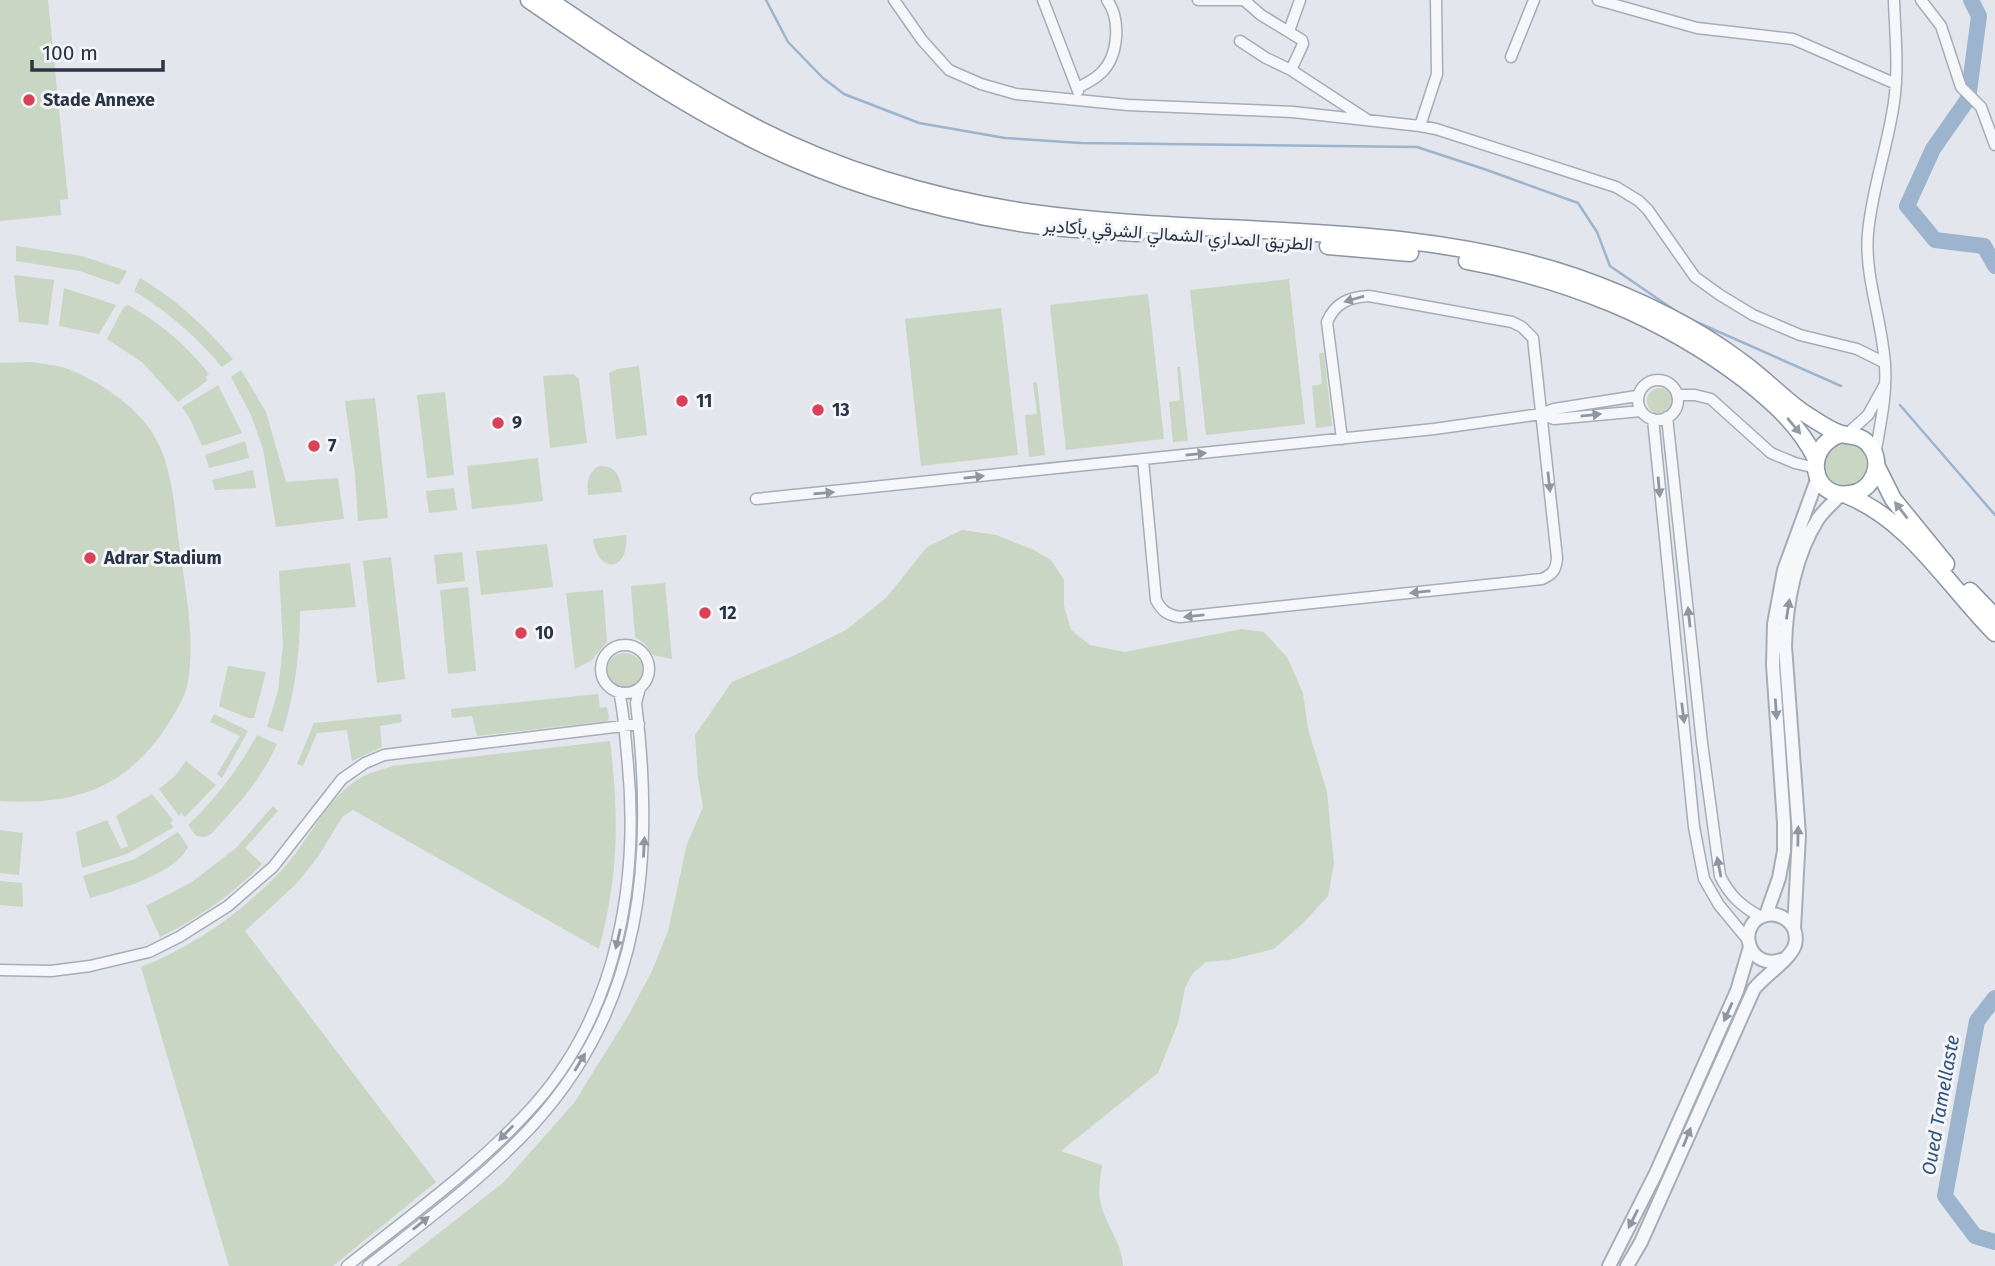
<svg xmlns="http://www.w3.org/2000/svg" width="1995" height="1266" viewBox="0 0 1995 1266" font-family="'Fira Sans',Vazirmatn,sans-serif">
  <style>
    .green { fill: #c8d6c3 }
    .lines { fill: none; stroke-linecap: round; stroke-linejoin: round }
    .stream { stroke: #9cb4ce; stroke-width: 2.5 }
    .river { stroke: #9cb4ce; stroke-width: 16 }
    .minor-casing { stroke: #a7adb7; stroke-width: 13 }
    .tertiary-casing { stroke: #a7adb7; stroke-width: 16 }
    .trunk-casing { stroke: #8994a4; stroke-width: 19 }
    .minor { stroke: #f6f7fa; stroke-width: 10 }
    .tertiary { stroke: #f6f7fa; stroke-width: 12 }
    .trunk { stroke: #fff; stroke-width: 16 }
    .oneway { fill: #9096a0 }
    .oneway2 { fill: #949aa2 }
    .poi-dot { fill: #d84158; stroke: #f3f5f9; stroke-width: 2.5 }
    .labels { text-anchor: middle; stroke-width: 6; stroke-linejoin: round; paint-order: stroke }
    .poi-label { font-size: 18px; font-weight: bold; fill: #293446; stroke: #f3f5f9; text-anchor: start }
    .street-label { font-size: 18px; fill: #293446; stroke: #f3f5f9 }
    .water-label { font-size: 19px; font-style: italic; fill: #30527d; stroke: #f3f5f9 }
  </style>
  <rect width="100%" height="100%" fill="#e3e6ec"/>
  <!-- green -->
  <path class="green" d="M0 0H48L68 199 60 200 61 215 0 221Z
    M16 246 82 256 127 271 119 285 80 271 16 261Z
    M14 275 54 280 48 325 19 322Z
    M140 278C177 300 205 326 233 359L222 367C197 337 168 312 134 291Z
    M1289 279 1305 424 1206 435 1190 290Z
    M64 288 116 305 99 334 59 326Z
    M1148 294 1164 439 1066 450 1050 305Z
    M128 305C159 322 187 345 209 374L205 377 208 380 178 402 143 363 107 339 123 308Z
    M1001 308 1018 455 921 466 905 319Z
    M1319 353H1324L1332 426 1316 428 1312 386 1322 384Z
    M32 362C43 364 57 365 68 369 99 381 134 405 152 432 174 467 174 511 180 550 186 595 195 636 188 682 186 697 173 716 165 729 122 791 72 805 0 801V363Z
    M639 366 647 435 616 439 609 373 617 369Z
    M1177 367H1180L1188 441 1173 442 1169 402 1180 400Z
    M241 370 266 412 286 482 338 478 344 519 276 527 263 449 251 415 231 377Z
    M573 374 579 379 587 443 550 448 543 376Z
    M1037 382 1045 455 1029 457 1025 415 1037 414 1033 383Z
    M218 385 242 433 202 446 191 421 182 407Z
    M1647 401a13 13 0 1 1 26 0a13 13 0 1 1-26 0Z
    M445 392 454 475 427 478 417 395Z
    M375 398 388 518 358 521 355 474 345 401Z
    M1839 439 1860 445C1881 475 1847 502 1824 476L1821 459Z
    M245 441 249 458 209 468 205 455Z
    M538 458 543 501 472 509 467 466Z
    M599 466C617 465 620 477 622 492L588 495C587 483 587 473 599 466Z
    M253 470 256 488 215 490 212 480Z
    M454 488 457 510 429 513 426 491Z
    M962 530 996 535 1034 550 1051 560 1064 580V606L1071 630 1090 645 1125 652 1242 629 1264 632 1287 657 1303 693 1308 729 1327 792 1334 864 1328 896 1304 922 1274 949 1229 960 1206 962 1193 973 1185 988 1178 1023 1158 1073 1061 1151 1102 1165C1101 1177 1097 1191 1101 1204 1106 1226 1122 1242 1123 1266H397L504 1182 574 1103 628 1016 652 971 668 931 687 844 703 807 698 777 695 735 732 682 793 656 846 630 886 598 927 547Z
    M626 535C630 571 598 576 593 539Z
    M547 544 553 587 481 595 476 551Z
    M462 552 465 581 437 584 434 555Z
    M391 557 405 679 377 683 363 561Z
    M350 563 356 607 300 611C300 654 295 691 283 732L267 727 278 691 283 645 279 571Z
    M665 583 672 659 653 655 644 643 635 637 631 586Z
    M468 587 476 671 448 674 440 590Z
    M603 590 607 642 592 660 575 669 566 593Z
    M607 671a18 18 0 1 1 36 0a18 18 0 1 1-36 0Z
    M228 666 266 672 254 718H248L219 706Z
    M598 694 600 708 607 707 609 718 607 721 477 736 472 716 452 718 451 709Z
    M214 714 248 731 222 778 217 774 240 736 210 722Z
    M401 714 402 722 380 726 382 747 352 761 347 730 317 733 303 766 297 764 314 723Z
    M257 735 277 744C261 780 237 806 211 834L205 837 196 836 188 825C218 796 237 771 257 735Z
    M610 741C619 818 619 873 599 949L353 810 342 817 318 857 296 884 245 931 436 1182 333 1266H229L141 967C195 946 242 912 282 870 310 840 325 798 362 777 371 772 382 770 392 766Z
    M186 761 216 785 185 817 181 813 179 816 159 789 175 776Z
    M152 794 173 820 170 823 174 827 127 854 82 868 76 832 107 820 121 849 128 846 116 816Z
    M273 806 278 811 245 848 262 864C232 895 199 918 160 937L146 906 192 882 236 848Z
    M0 830 23 833 19 875 0 873Z
    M178 832 188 847C175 874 117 890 90 898L83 876 135 859Z
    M0 881 22 883 23 907 0 905Z"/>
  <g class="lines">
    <!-- stream -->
    <path class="stream" d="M766 0 788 42 823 78 844 94 919 123 1005 138 1081 143 1417 147 1484 169 1578 203 1597 232 1610 266 1677 312
      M1692 320 1841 386
      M1900 405 1995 515"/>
    <!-- river -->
    <path class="river" d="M1971 0 1979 16 1968 99 1933 149 1907 206 1935 240 1984 246 1995 266
      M1995 998 1977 1021 1945 1196 1975 1236 1995 1242"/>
    <!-- minor casing -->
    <g class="minor-casing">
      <path id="minor" d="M894 0 922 40 949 70 981 84 1016 94 1128 105 1293 112 1420 126 1436 129 1616 187 1639 201 1648 210 1695 277 1720 295 1753 315 1800 335 1857 349 1885 363
        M1043 0 1078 91
        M1198 0H1245
        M1598 0 1697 28 1793 39 1896 84
        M1921 0 1941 26 1961 87 1981 107 1995 145
        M1245 1 1261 15 1302 40 1303 44 1291 70 1366 119
        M1289 31 1300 0
        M1240 41 1266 58 1291 70
        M1511 57 1534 0
        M1077 88C1085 84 1094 80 1101 73 1119 56 1121 19 1107 0
        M1420 126 1437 74 1436 0
        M1638 400a20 20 0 1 1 40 0a20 20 0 1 1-40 0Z
        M1677 395H1695L1711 399 1771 453 1795 463 1816 468
        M1541 414 1554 419 1641 411
        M1667 417 1702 743 1720 876C1730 896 1741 906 1761 917
        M1653 419 1694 827 1704 879 1719 905 1748 940
        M1847 434 1868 415 1884 386
        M1875 456C1880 425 1887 396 1885 366 1883 323 1864 276 1868 233 1872 188 1888 146 1894 102 1899 67 1895 34 1894 0
        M1143 460 1156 600C1162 611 1167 615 1180 617L1542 579C1553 574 1556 570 1557 558L1533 338 1522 327 1512 322 1369 296C1349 297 1335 303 1327 322L1342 439
        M756 499 1434 429 1541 414 1554 409 1637 396
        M601 669a24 24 0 1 1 48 0a24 24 0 1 1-48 0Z
        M0 970 51 971 90 966 149 952 179 937 228 906 273 867 342 779 365 763 384 755 639 724
        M347 1266C411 1215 480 1166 535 1104 619 1009 640 877 627 755 625 734 624 713 619 692
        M368 1266C424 1222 484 1178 533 1125 643 1005 655 858 636 703L640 688"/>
    </g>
    <!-- tertiary casing -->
    <g class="tertiary-casing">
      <path id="tertiary" d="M1766 915 1779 878 1784 851V823L1773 665 1774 624 1784 570 1818 477
        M1794 929 1799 835 1785 646C1786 604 1795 555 1818 519 1824 510 1833 503 1840 495
        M1609 1266 1656 1173 1737 991 1750 947
        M1627 1266 1641 1242 1754 989C1764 976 1790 960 1795 945 1797 936 1795 927 1788 921 1782 916 1775 913 1767 915 1734 922 1748 974 1784 959"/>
    </g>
    <!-- trunk casing -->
    <g class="trunk-casing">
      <path id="trunk" d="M529 0C596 46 663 92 735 130 824 178 927 209 1027 224 1063 229 1101 230 1138 233
        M549 0C613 44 677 86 745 122 832 169 934 199 1032 213 1213 238 1402 218 1576 277 1633 297 1691 324 1739 360 1761 375 1779 395 1801 411 1810 417 1832 432 1842 434 1853 437 1862 435 1870 446 1884 464 1873 491 1850 494 1811 500 1802 447 1841 434
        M1328 246 1410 253
        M1467 261C1567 279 1664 318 1745 380 1774 403 1800 426 1816 459
        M1877 467 1893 499 1946 564
        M1846 495C1910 520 1948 586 1995 633
        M1970 591 1995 617"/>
    </g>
    <!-- minor -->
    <use href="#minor" class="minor"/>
    <!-- tertiary -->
    <use href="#tertiary" class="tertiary"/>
    <!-- trunk -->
    <use href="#trunk" class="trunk"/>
  </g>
  <!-- one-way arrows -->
  <defs><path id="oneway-solid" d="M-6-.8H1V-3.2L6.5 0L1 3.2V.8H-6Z" transform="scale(1.75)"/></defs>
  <g class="oneway">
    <use href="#oneway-solid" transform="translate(1354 299) rotate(164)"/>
    <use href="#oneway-solid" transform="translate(1591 415) rotate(-6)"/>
    <use href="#oneway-solid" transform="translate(1196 454) rotate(-6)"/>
    <use href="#oneway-solid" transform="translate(974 477) rotate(-6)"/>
    <use href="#oneway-solid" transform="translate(1549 482) rotate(84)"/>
    <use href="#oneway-solid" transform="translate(1659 487) rotate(85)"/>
    <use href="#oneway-solid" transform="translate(824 493) rotate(-5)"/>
    <use href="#oneway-solid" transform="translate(1420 592) rotate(174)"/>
    <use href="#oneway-solid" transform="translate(1788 609) rotate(-81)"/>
    <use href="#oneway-solid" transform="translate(1194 616) rotate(174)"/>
    <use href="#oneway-solid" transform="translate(1689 617) rotate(-96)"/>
    <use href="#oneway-solid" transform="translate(1776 709) rotate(86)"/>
    <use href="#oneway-solid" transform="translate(1683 713) rotate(83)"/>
    <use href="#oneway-solid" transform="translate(1798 836) rotate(-89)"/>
    <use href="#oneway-solid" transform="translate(644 847) rotate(-87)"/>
    <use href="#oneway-solid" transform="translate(1719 867) rotate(-101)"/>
    <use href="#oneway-solid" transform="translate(618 939) rotate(103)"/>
    <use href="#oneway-solid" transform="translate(1728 1012) rotate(114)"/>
    <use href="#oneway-solid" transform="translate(580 1062) rotate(-59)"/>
    <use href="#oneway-solid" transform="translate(506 1133) rotate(134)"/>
    <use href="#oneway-solid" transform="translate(1687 1137) rotate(-68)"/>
    <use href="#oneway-solid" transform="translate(1633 1219) rotate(117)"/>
    <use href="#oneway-solid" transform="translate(421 1223) rotate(-39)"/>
  </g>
  <g class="oneway2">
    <use href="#oneway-solid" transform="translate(1794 426) rotate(50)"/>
    <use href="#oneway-solid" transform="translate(1901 510) rotate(-128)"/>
  </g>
  <!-- markers -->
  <g class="poi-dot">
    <circle cx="29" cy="100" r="7"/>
    <circle cx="682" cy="401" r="7"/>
    <circle cx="818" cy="410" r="7"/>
    <circle cx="498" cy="423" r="7"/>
    <circle cx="314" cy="446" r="7"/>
    <circle cx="90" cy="558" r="7"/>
    <circle cx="705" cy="613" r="7"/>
    <circle cx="521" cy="633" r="7"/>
  </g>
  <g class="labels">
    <!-- poi labels -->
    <g class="poi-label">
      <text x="43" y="106">Stade Annexe</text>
      <text x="696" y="407">11</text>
      <text x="832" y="416">13</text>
      <text x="512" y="429">9</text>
      <text x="328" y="452">7</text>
      <text x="104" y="564">Adrar Stadium</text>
      <text x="719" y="619">12</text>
      <text x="535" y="639">10</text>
    </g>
    <!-- street labels -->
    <g class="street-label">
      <text transform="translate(1178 235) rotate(4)" y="6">الطريق المداري الشمالي الشرقي بأكادير</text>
    </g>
    <!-- water labels -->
    <g class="water-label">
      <text transform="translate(1940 1105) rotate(-80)" y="7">Oued Tamellaste</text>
    </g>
  </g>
  <!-- scale -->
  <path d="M32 60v10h131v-10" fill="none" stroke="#293446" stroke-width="3.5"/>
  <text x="42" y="60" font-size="21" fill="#293446" stroke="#f3f5f9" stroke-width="5" paint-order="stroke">100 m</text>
</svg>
